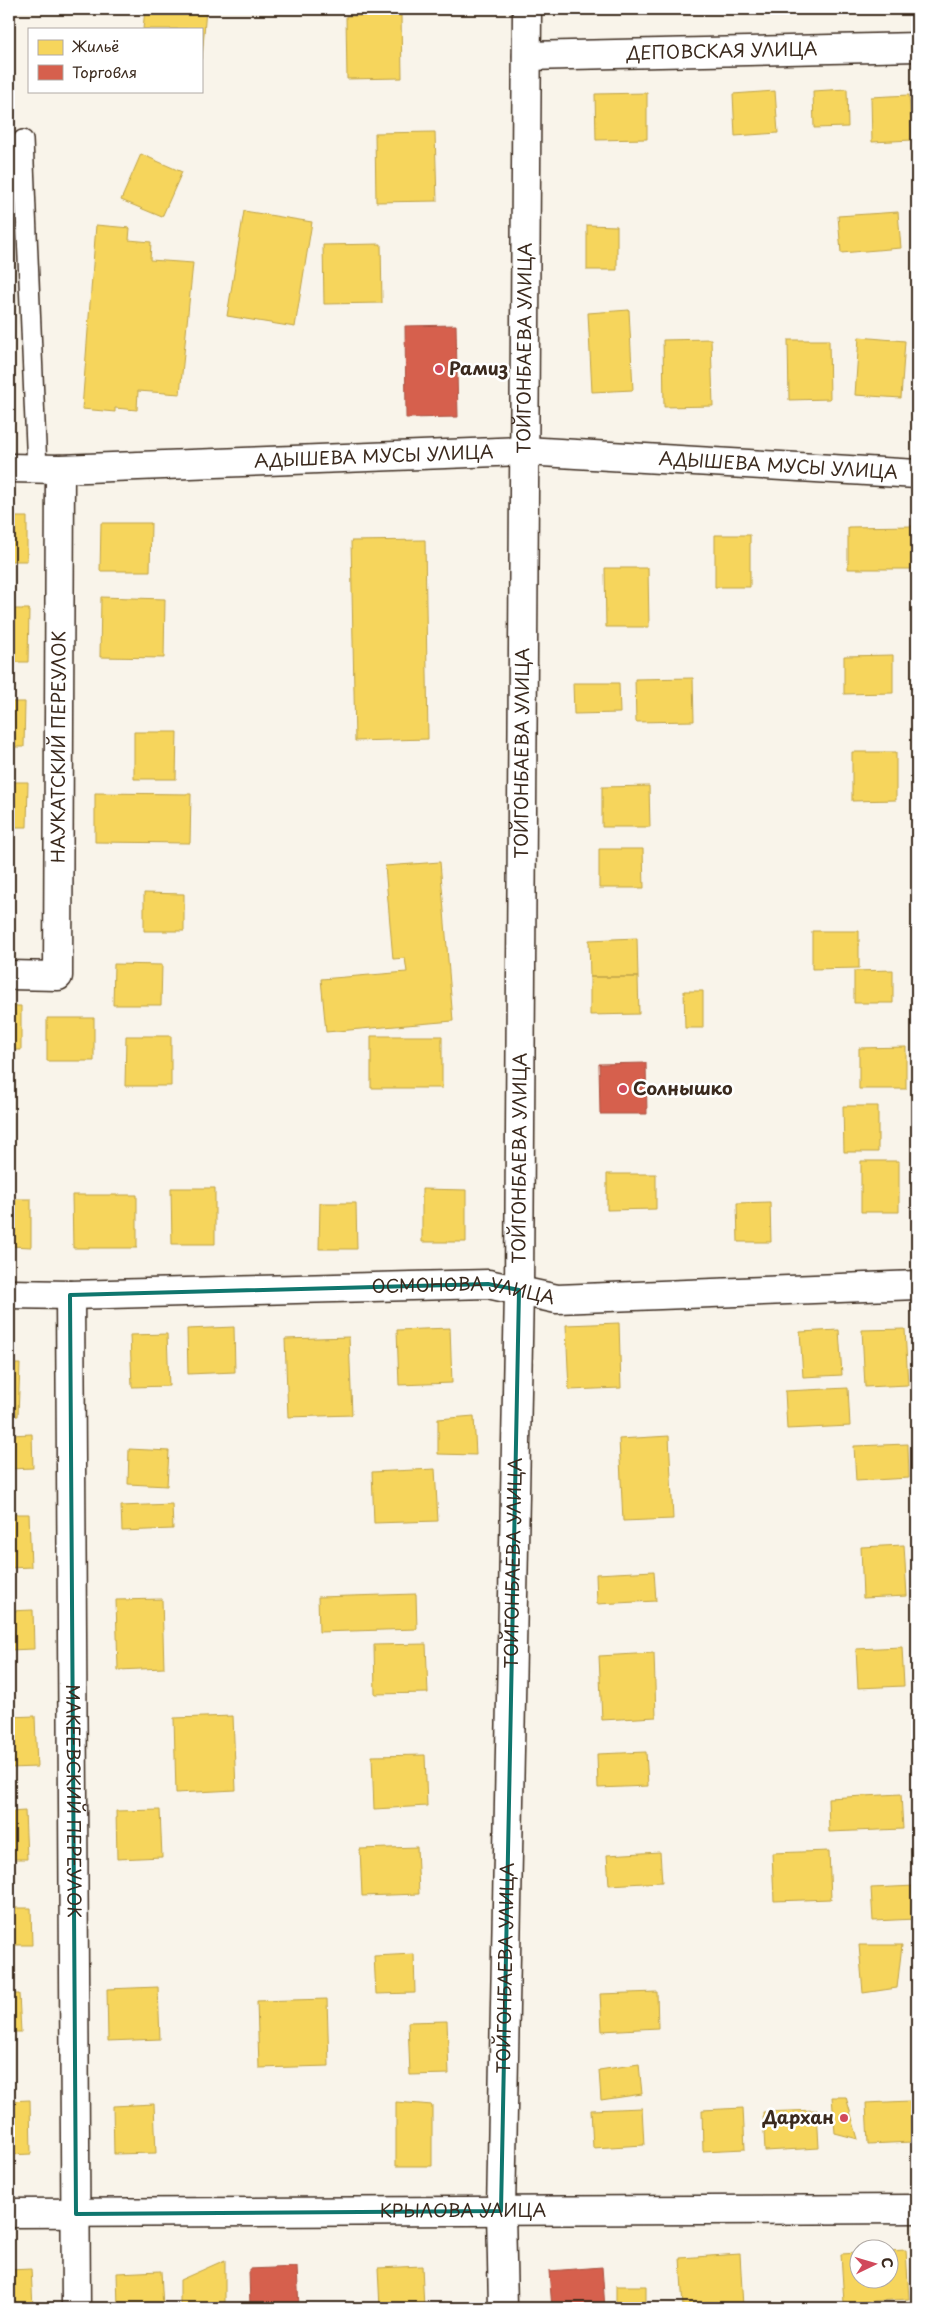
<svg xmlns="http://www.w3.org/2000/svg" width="926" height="2317" viewBox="0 0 926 2317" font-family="'Playpen Sans',sans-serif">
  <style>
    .homes { fill: #f6d55c; stroke: #bea249 }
    .shops { fill: #d6604d; stroke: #a8503f }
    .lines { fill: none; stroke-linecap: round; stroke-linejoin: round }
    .lane-casing { stroke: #3b2a1e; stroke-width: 22 }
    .street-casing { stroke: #3b2a1e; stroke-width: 31 }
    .lane { stroke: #fff; stroke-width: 19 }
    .street { stroke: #fff; stroke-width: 28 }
    .marked { fill: none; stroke: #0f766e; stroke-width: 4; stroke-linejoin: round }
    .poi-dot { fill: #d1495b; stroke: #fff; stroke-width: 2 }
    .labels { text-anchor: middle; stroke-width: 5; stroke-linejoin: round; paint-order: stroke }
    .street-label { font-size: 18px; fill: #3b2a1e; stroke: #fff }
    .poi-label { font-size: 18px; font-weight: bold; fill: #3b2a1e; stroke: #fff; text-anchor: start }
  </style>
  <rect width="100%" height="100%" fill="#f9f4ea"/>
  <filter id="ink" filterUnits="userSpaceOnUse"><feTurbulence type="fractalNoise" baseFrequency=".02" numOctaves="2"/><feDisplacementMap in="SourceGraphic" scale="10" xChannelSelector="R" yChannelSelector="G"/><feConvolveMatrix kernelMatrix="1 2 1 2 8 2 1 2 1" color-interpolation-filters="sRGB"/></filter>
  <g filter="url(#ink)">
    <!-- homes -->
    <path class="homes" d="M145 9H206L202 59 201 29H143Z
      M401 15 402 78 347 79 346 16Z
      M847 89 848 127 814 128 813 91Z
      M775 91 778 133 735 136 733 94Z
      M647 93V139L596 140 595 94Z
      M909 95 912 140 872 142 871 97Z
      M435 132 437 201 376 202 375 133Z
      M141 154 182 172 162 217 121 200Z
      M244 211 312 222 295 327 227 316Z
      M898 212 901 248 841 253 838 216Z
      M96 225 130 228 129 240 151 242 150 260 193 263 180 394 138 391 137 410 115 408V412L82 409Z
      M587 225 617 226V270H587Z
      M381 244 382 303 324 304 323 245Z
      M629 310 633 390 592 392 588 313Z
      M859 337 905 341 901 398 855 395Z
      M711 339 713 406 664 407 663 340Z
      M788 340H829L830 399 789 400Z
      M9 517H27V561H9Z
      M101 523H151L150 571H100Z
      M913 526V569H848V527Z
      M715 535H750V587H715Z
      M425 540 428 739 355 741 351 541Z
      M605 568H648L649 627H606Z
      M101 597 165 599 164 658 100 657Z
      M9 609H29L28 662H9Z
      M893 655V693L844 694V656Z
      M693 678 694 721 636 722 635 679Z
      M573 683H619L620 713 574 714Z
      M9 702H25L24 747H9Z
      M134 732H177L176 779H134Z
      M852 752H896V800L852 801Z
      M9 782H28L27 827H9Z
      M649 786 650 827H602V787Z
      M95 793 191 794 190 843 95 842Z
      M599 849H643L644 888H599Z
      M440 862 453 1021 326 1032 321 979 407 972 405 958 393 959 385 866Z
      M144 893 184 894V931H144Z
      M812 931H859V968L812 969Z
      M637 938 638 977H590L589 940Z
      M114 964 162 965 161 1005H113Z
      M893 970V1003H854V971Z
      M590 977H638L639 1014 590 1015Z
      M684 991H703V1028H685Z
      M9 1006H21V1050H9Z
      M47 1018H94V1061H47Z
      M126 1036H171V1086H125Z
      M371 1036H442V1088H371Z
      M906 1047V1089H859V1048Z
      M843 1106H878V1152H844Z
      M861 1161H899V1212H861Z
      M607 1174H656V1209L607 1210Z
      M171 1188H215V1244H172Z
      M422 1189 466 1190V1242H422Z
      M72 1195H137V1248H73Z
      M9 1199H31V1247L9 1246Z
      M770 1202 771 1242H738L737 1203Z
      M320 1203H356L357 1249H319Z
      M619 1323 621 1388 569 1390 566 1325Z
      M234 1327 235 1372 188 1374 187 1329Z
      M450 1328 452 1383 399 1385 397 1330Z
      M905 1329 908 1385 865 1387 862 1330Z
      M839 1330 842 1375 803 1377 800 1332Z
      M167 1334 169 1386 132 1387 130 1335Z
      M349 1337 352 1415 288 1417 285 1339Z
      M9 1364H20L18 1416H9Z
      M848 1388 850 1426 787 1429 785 1391Z
      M474 1416 476 1455 438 1454V1419Z
      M32 1434 33 1468 9 1469V1435Z
      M669 1436 673 1519 623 1521 619 1439Z
      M908 1444 909 1478 856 1481 854 1446Z
      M129 1449 169 1451 167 1486 128 1484Z
      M435 1469 438 1521 374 1523 372 1472Z
      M172 1504 173 1529 122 1531 121 1506Z
      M9 1514H29L31 1567 9 1568Z
      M904 1545 907 1596 863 1598 861 1547Z
      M654 1571 656 1601 597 1604 596 1574Z
      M416 1594 417 1629 319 1632 318 1597Z
      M162 1599 164 1668 118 1670 116 1600Z
      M33 1610 34 1649 9 1650V1611Z
      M426 1644 428 1693 375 1694 374 1645Z
      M902 1647 904 1686 858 1688 856 1649Z
      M654 1653 656 1717 602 1720 599 1656Z
      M35 1716 37 1767 9 1768V1717Z
      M233 1716 236 1790 176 1793 174 1718Z
      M646 1752 648 1786 598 1788 597 1754Z
      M425 1755 427 1806 374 1809 372 1756Z
      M901 1794 903 1829 829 1832 828 1798Z
      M160 1810 162 1857 117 1859 116 1811Z
      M25 1811 27 1859H9V1812Z
      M417 1847 419 1894 362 1896 360 1849Z
      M829 1851 831 1899 774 1901 772 1853Z
      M660 1852 662 1882 609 1885 607 1855Z
      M915 1886 916 1919 873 1921 871 1888Z
      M9 1908H31L32 1945H9Z
      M859 1945H902L897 1988 863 1993Z
      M414 1954 415 1993 376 1994 374 1956Z
      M158 1987 160 2039 108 2041 107 1989Z
      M657 1992 658 2028 602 2031 600 1994Z
      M9 1994H19L21 2032H9Z
      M327 1999 329 2066 259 2068 257 2001Z
      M447 2021 449 2074 410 2075 408 2022Z
      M639 2064 642 2094 601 2100 599 2070Z
      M832 2097H846L858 2139 835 2133Z
      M30 2100 31 2154 9 2155V2101Z
      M910 2101 912 2142 868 2144 866 2103Z
      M396 2102 432 2105V2166H396Z
      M154 2104 156 2153 114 2154 113 2106Z
      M642 2108 644 2145 593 2148 591 2110Z
      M743 2108 745 2149 703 2151 702 2110Z
      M817 2110 819 2148 765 2151 763 2112Z
      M906 2250 909 2299 844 2303 841 2254 858 2253V2280H888V2251Z
      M740 2254 743 2307 683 2308 680 2258Z
      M225 2260V2308H180V2280Z
      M422 2266 424 2308H380L378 2268Z
      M31 2269 33 2308H9V2270Z
      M161 2271 163 2308H118L117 2273Z
      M616 2286H646V2308H616Z"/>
    <!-- shops -->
    <path class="shops" d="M456 325 458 417 406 418 405 326Z
      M646 1063 647 1114H600L599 1064Z
      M297 2267 299 2308H250L249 2269Z
      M602 2267 605 2308H552L549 2271Z"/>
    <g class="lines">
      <!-- lane casing -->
      <g class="lane-casing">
        <path id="lane" d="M23 140 37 469"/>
      </g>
      <!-- street casing -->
      <g class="street-casing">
        <g id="street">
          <path id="s1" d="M527 56 917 47"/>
          <path id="s2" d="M9 468 60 469 525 451 917 474"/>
          <path id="s3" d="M9 975 58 976 60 469"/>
          <path id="s4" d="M9 1294 70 1295 488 1284 557 1299 917 1285"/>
          <path id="s5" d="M70 1295 76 2308"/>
          <path id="s6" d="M9 2213 917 2209"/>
          <path id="s7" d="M503 2308 501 2211 519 1290 527 9"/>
        </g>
      </g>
      <!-- lane -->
      <use href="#lane" class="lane"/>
      <!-- street -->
      <use href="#street" class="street"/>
    </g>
  </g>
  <!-- marked area -->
  <path class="marked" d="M488 1284 519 1290 501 2211 76 2214 70 1295Z"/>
  <!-- markers -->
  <g class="poi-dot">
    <circle cx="439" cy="369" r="5"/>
    <circle cx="623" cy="1089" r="5"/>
    <circle cx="844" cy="2118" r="5"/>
  </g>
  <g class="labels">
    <!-- street labels -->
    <g class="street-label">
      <text dy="6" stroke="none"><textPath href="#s1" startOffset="195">ДЕПОВСКАЯ УЛИЦА</textPath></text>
      <text dy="6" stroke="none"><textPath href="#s7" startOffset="1960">ТОЙГОНБАЕВА УЛИЦА</textPath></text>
      <text dy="6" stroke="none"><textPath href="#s2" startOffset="365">АДЫШЕВА МУСЫ УЛИЦА</textPath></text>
      <text dy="6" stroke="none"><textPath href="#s2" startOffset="770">АДЫШЕВА МУСЫ УЛИЦА</textPath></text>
      <text dy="6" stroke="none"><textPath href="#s3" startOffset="278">НАУКАТСКИЙ ПЕРЕУЛОК</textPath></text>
      <text dy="6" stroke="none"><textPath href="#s7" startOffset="1555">ТОЙГОНБАЕВА УЛИЦА</textPath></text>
      <text dy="6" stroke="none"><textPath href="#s7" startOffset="1150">ТОЙГОНБАЕВА УЛИЦА</textPath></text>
      <text dy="6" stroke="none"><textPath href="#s4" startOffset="455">ОСМОНОВА УЛИЦА</textPath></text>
      <text dy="6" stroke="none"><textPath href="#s7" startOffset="745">ТОЙГОНБАЕВА УЛИЦА</textPath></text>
      <text dy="6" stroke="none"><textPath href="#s5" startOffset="506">МАКЕЕВСКИЙ ПЕРЕУЛОК</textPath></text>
      <text dy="6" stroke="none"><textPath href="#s7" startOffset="340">ТОЙГОНБАЕВА УЛИЦА</textPath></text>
      <text dy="6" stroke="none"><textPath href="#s6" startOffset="454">КРЫЛОВА УЛИЦА</textPath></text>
    </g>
    <!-- poi labels -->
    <g class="poi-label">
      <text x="449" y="375">Рамиз</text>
      <text x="633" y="1095">Солнышко</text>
      <text x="834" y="2124" text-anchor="end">Дархан</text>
    </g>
  </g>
  <!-- margin -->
  <rect width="926" height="2317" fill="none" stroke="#fff" stroke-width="30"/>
  <rect x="15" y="15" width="896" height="2287" fill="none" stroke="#3b2a1e" stroke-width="2" filter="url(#ink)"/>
  <!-- legend -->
  <rect x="28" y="28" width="175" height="65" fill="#ffffff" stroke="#b1aaa5"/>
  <rect x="38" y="40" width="25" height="15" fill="#f6d55c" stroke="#b1aaa5"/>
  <text x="72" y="52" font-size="15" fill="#3b2a1e">Жильё</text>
  <rect x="38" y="65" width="25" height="15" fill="#d6604d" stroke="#b1aaa5"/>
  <text x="72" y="78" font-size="15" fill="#3b2a1e">Торговля</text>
  <!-- north arrow -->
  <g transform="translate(874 2264) rotate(85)"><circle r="24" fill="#ffffff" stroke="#b1aaa5"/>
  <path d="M0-4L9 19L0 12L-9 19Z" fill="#d1495b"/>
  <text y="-8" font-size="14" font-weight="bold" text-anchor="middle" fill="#3b2a1e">С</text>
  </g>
</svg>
